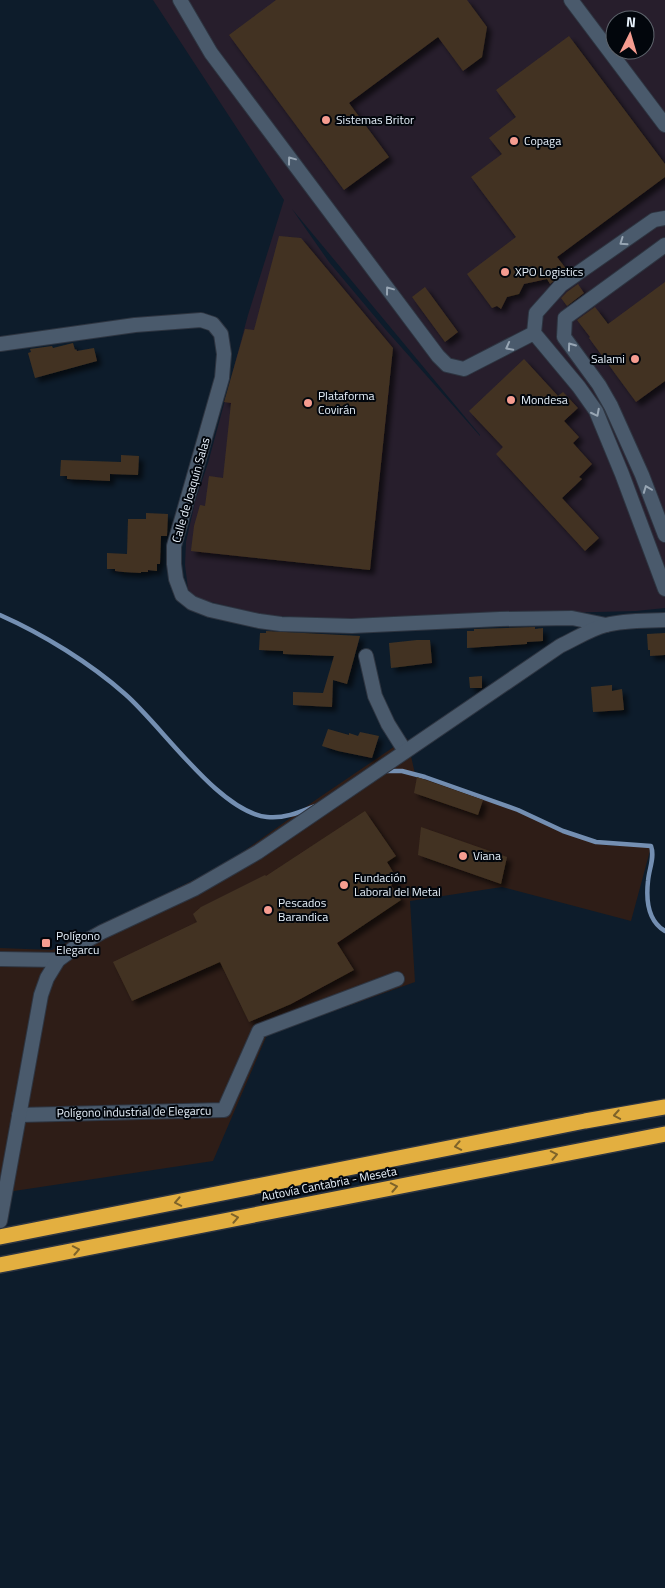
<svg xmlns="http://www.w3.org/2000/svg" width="665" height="1588" viewBox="0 0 665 1588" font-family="'Titillium Web',sans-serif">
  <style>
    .commercial { fill: #271e2c; fill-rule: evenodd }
    .industrial { fill: #2e1d17 }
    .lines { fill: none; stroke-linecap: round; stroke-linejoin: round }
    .stream { stroke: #748fb2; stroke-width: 4.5 }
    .building { fill: #423222; filter: url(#shadow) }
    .minor-casing { stroke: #2e3541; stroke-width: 16 }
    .tertiary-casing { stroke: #2e3541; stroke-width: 16 }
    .motorway-casing { stroke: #2e3541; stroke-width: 18 }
    .minor { stroke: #4a5a6c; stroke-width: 14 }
    .tertiary { stroke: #4a5a6c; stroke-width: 14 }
    .motorway { stroke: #e3af40; stroke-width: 15 }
    .oneway { stroke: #98a6b4 }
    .oneway2 { stroke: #7e6329 }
    .poi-dot { fill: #f59c90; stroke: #02060c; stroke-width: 2 }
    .labels { text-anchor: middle; stroke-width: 4; stroke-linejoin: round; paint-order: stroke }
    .poi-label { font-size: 12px; fill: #e7f1fb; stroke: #02060c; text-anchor: start }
    .street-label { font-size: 12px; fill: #e7f1fb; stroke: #02060c }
  </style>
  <defs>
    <filter id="shadow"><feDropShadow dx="4.5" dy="4.5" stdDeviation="2.5" flood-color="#0009"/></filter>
  </defs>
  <rect width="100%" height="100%" fill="#0d1c2b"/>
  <!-- commercial -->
  <path class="commercial" d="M153 0H665V608L636 611 328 619 264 615 195 598 188 589 185 565 186 542 195 502 208 463 248 315 284 200ZM615 20H645V50H615ZM292 209 480 435V436L386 330 329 262Z"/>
  <!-- industrial -->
  <path class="industrial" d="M407 738 415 774 517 811 566 833 604 845 651 847 631 921 502 887 410 901 415 982 267 1035 213 1161 14 1191 0 1188V948L52 950 226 864 317 799Z"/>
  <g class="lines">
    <!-- stream -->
    <path class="stream" d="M0 615C43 634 90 663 125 694 162 726 219 812 267 817 284 819 300 812 315 806
      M384 771H402L425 777 518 810 563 831 596 842 651 846C655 857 649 869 648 881 646 899 648 921 665 931"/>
  </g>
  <!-- building -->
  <path class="building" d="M276 0H467L487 27 482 57 463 71 438 37 349 103 389 157 344 190 229 35Z
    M569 36 665 164V177L557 257 567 270 550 284 547 279 524 284 519 294 507 297 501 309 497 306 492 308 467 274 516 237 471 177 502 154 489 138 516 117 496 90Z
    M279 236 301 238 393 348 370 570 191 551 194 526 200 505 205 506 209 476 223 478 231 403 224 402 245 329 254 330Z
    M665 282V381L636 402 589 338 590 337 577 320 595 307 608 324Z
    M578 284 584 293 567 306 561 298 567 292Z
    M425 287 458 332 445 342 412 297Z
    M73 343 75 350 76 349 77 351 94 348 97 361 35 378 28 353 31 352 30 349 52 346 53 348Z
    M524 359 558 396 563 392 578 408 564 421 579 437 573 443 592 464 579 477 582 479 562 498 599 538 585 551 496 454 503 447 469 411Z
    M121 455 139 456 138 475 110 474V481L67 479V476H60L61 460 121 462Z
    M146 513 168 514 167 536H161L160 564H157V571L148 570V572H141V573L123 572 115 571V569H107V553L127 554 128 519H146Z
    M535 627V629L543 628V641L527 642V644L467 648V631H474V629Z
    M266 631 360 636 347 684 333 680 332 707 293 705V692L323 693 334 656 283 654V651L259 650 260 633H266Z
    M665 633V655L650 656V650H648L647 634Z
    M417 640H430L432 663 391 668 389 643Z
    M482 676V688H470L469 677Z
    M612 685V691L622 689 624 710 593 712 591 687Z
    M328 729 349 735V733L358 736 360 732 379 736 372 758 338 751 322 746Z
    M417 777 483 800 478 815 414 793Z
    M365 811 396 856 387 862 398 880 391 885 401 900 337 943 354 970 291 1004 249 1022 220 962 132 1001 113 962 197 922 193 914 201 907 265 875 266 876Z
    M421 827 507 857 501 884 418 855Z"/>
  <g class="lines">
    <!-- minor casing -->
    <g class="minor-casing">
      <path id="minor" d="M180 0 211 53 438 356 447 365 464 369 534 333 536 313 561 285 654 220 665 218
        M571 0 665 125
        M665 245 565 318 564 337 599 385 611 406 642 475 665 535
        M534 333 579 387 596 411 622 474 665 589
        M0 344 135 325 201 320 213 324 221 334 224 354 222 378 174 546V564L176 579 182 595 192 603 210 610 259 621 281 624 352 626 500 619 572 618 606 625
        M366 656 375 696 388 724 405 751
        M0 959 58 960
        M19 1115 224 1110 259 1031 397 979"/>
    </g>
    <!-- tertiary casing -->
    <g class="tertiary-casing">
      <path id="tertiary" d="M0 1221 41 995 47 978 58 960 77 946 102 932 194 889 258 852 560 646C575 639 590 629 606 625 625 620 646 621 665 620"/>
    </g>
    <!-- motorway casing -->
    <g class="motorway-casing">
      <path id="motorway" d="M0 1237 585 1121 665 1107
        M0 1265 665 1134"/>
    </g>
    <!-- minor -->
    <use href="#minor" class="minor"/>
    <!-- tertiary -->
    <use href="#tertiary" class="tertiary"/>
    <!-- motorway -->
    <use href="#motorway" class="motorway"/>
  </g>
  <!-- one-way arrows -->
  <defs><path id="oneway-chevron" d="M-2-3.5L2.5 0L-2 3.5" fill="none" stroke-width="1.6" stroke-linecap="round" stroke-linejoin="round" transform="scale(1.25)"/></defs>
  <g class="oneway">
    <use href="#oneway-chevron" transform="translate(291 160) rotate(-127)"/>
    <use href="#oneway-chevron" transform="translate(623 242) rotate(145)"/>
    <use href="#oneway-chevron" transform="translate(389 290) rotate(-127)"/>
    <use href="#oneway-chevron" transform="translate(571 346) rotate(-126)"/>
    <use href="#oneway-chevron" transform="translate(509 347) rotate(152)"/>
    <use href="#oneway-chevron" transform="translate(596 413) rotate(63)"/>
    <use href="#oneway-chevron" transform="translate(647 489) rotate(-111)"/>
  </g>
  <g class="oneway2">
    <use href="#oneway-chevron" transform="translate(617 1115) rotate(170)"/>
    <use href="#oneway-chevron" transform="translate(458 1146) rotate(169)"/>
    <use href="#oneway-chevron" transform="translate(554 1155) rotate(-11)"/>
    <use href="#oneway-chevron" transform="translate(394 1187) rotate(-11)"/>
    <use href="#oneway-chevron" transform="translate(178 1202) rotate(169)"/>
    <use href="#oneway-chevron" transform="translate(235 1218) rotate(-11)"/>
    <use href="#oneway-chevron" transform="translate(76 1250) rotate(-11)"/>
  </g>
  <!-- markers -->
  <g class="poi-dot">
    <circle cx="326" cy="120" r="5"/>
    <circle cx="514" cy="141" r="5"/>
    <circle cx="505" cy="272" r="5"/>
    <circle cx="635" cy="359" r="5"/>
    <circle cx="511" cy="400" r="5"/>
    <circle cx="308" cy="403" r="5"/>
    <circle cx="463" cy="856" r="5"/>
    <circle cx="344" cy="885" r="5"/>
    <circle cx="268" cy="910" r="5"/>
    <rect x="41" y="938" width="10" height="10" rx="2.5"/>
  </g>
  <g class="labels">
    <!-- poi labels -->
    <g class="poi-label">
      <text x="336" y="124">Sistemas Britor</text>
      <text x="524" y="145">Copaga</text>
      <text x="515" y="276">XPO Logistics</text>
      <text x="625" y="363" text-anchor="end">Salami</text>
      <text x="318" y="400">Plataforma<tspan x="318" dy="14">Covirán</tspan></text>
      <text x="521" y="404">Mondesa</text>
      <text x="473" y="860">Viana</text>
      <text x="354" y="882">Fundación<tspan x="354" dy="14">Laboral del Metal</tspan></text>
      <text x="278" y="907">Pescados<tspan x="278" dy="14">Barandica</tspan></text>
      <text x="56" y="940">Polígono<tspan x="56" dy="14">Elegarcu</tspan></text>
    </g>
    <!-- street labels -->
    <g class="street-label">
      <text transform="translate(191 490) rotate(-74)" y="4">Calle de Joaquín Salas</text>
      <text transform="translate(134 1112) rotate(-1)" y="4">Polígono industrial de Elegarcu</text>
      <text transform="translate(329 1184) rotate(-11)" y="4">Autovía Cantabria - Meseta</text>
    </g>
  </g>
  <!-- north arrow -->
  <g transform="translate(630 35) rotate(5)"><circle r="24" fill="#02060c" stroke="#5e646c"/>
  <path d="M0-4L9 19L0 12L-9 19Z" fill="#f59c90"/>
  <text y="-8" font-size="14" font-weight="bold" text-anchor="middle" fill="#e7f1fb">N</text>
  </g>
</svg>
